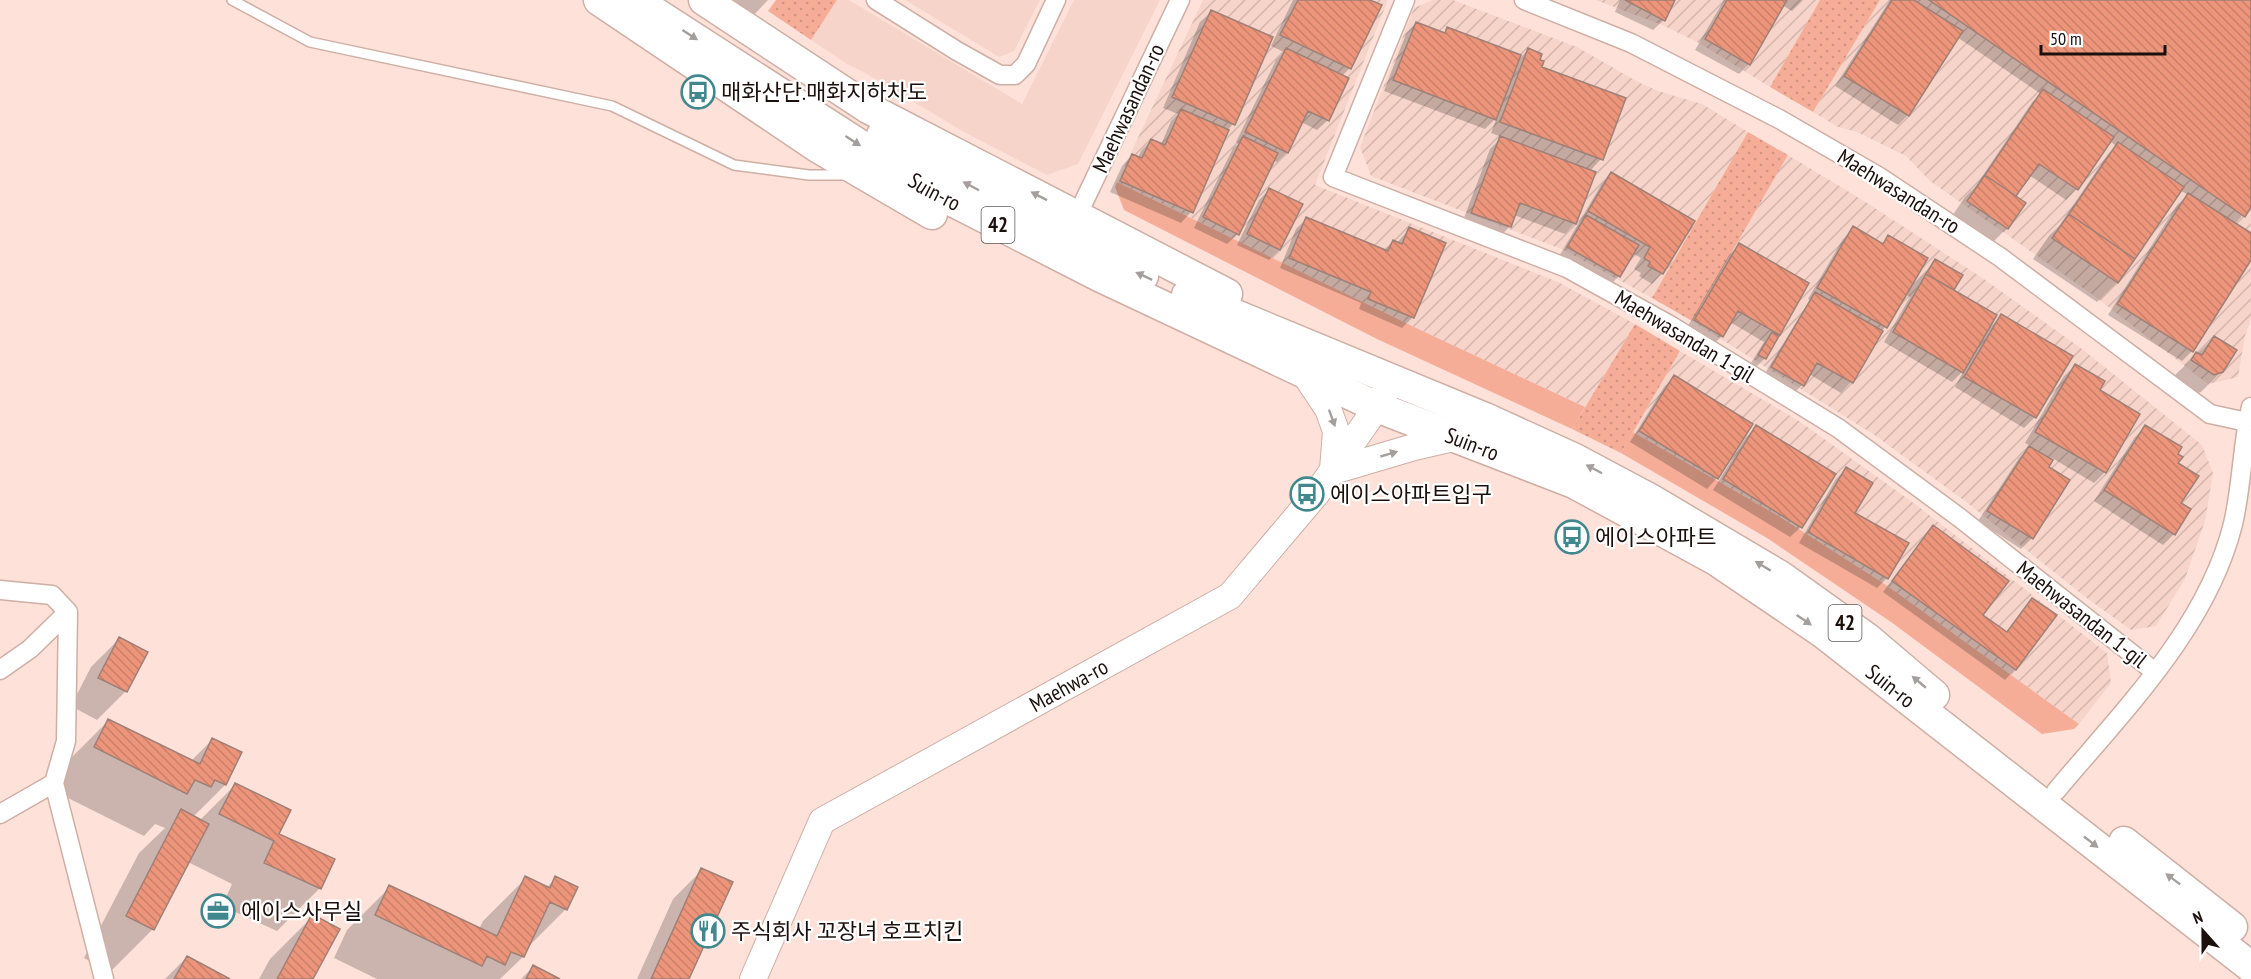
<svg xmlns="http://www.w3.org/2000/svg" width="2251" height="979" viewBox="0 0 2251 979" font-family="'PT Sans Narrow','Noto Sans KR',sans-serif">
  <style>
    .built { fill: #f6d4ca }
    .industrial { fill: url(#industrial-furrows) }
    .green { fill: #f6ad97 }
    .park { fill: url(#park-dots) }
    .shadow { fill: #0003 }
    .building { fill: url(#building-back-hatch); stroke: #9f8077; stroke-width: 1.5 }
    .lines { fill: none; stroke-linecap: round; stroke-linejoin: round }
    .lane-casing { stroke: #cfaea4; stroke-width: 12 }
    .street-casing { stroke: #cfaea4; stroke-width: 21 }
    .secondary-casing { stroke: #cfaea4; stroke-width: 28 }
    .primary-casing { stroke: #cfaea4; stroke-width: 33 }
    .lane { stroke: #fff; stroke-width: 9 }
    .street { stroke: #fff; stroke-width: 18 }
    .secondary { stroke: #fff; stroke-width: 26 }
    .primary { stroke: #fff; stroke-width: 30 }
    .oneway { fill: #a49f9e }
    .labels { text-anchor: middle; stroke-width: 4.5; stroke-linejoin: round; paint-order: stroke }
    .shield { fill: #fff; stroke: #605856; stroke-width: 1.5 }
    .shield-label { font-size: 21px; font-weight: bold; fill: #1c100d }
    .poi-label { font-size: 22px; fill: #1c100d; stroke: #fff; text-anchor: start }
    .street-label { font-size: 22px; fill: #1c100d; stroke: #fff }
  </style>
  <defs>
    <pattern id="industrial-furrows" width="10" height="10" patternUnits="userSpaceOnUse" patternTransform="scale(1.5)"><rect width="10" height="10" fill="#f6d4ca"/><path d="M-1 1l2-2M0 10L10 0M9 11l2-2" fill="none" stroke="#d2b5ac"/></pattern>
    <pattern id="park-dots" width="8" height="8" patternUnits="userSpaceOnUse" patternTransform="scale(1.5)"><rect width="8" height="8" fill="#f6ad97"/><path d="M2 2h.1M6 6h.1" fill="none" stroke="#d29481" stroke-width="1.8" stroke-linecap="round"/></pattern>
    <pattern id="building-back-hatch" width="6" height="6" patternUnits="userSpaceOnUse" patternTransform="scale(1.5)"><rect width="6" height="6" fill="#ed957b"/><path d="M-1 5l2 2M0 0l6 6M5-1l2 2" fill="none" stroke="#cb7f69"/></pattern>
  </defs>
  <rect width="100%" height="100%" fill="#fee2da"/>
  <!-- built -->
  <path class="built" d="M837 0H849L1022 104 1074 0H1160L1078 164 1047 175 964 132 867 74 847 64 811 40Z
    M905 0H1040L1014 51 999 57Z"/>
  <!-- industrial -->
  <path class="industrial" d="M1203 0H1388L1315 185 1558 282 1635 324 1585 407 1414 327 1117 182Z
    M1433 0H1453L1577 47 1638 82 1658 91 1702 104 1748 132 1652 298 1564 250 1371 176 1360 147 1414 8Z
    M1596 0H1820L1770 87 1699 43 1662 25Z
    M1880 0H2251V319L2245 336 2238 377 2208 384 2093 295 1930 181 1906 156 1857 132 1838 127 1813 112Z
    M1788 155 1864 201 1981 277 2082 349 2202 445 2213 473 2205 521 2185 579 2156 626 2131 630 2084 596 1965 501 1873 434 1692 321Z
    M1680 351 1799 421 1915 504 2107 653 2111 683 2079 724 1886 585 1780 517 1633 432Z"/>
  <!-- green -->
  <path class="green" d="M1117 182 1414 327 1585 407 1572 429 1377 339 1124 210 1115 187Z
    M1633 432 1780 517 1886 585 2079 724 2074 729 2042 734 1891 622 1767 538 1621 453Z"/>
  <!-- park -->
  <path class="park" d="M776 0H837L811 40 768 11Z
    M1820 0H1880L1813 112 1770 87Z
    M1748 132 1788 155 1692 321 1652 298Z
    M1635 324 1680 351 1621 453 1572 429Z"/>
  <!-- shadow -->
  <path class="shadow" d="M725 0H768L750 19Z
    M1293 0H1367L1350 68 1342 76 1328 120 1317 130 1301 122 1287 152 1277 162 1273 161 1238 234 1227 244 1194 228 1233 148 1238 144 1236 142 1276 60 1284 52 1271 46Z
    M1620 0H1673L1664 20 1653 30 1615 12Z
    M1724 0H1803L1792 11 1782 5 1749 64 1739 74 1695 50Z
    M1890 0H2251V205L2235 224 2251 235V257L2192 351 2182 361 2108 315 2177 205 2188 195 2180 190 2117 282 2097 302 2033 259 2049 236 2059 226 2108 154 2116 146 2110 141 2076 189 2066 200 2029 175 2014 196 2007 228 1987 248 1948 222 1965 197 1975 187 2033 101 2041 94 1957 37 1908 115 1898 125 1835 86Z
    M1211 12 1233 124 1227 131 1191 212 1181 223 1110 192 1122 166 1132 155 1138 158 1141 151 1151 141 1161 145 1171 121 1178 114 1163 108 1200 22Z
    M1416 23 1443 34 1448 29 1521 57 1528 50 1538 61 1540 68 1601 159 1590 171 1575 223 1565 234 1514 215 1510 226 1500 237 1462 223 1490 149 1502 137 1491 133 1497 117 1485 129 1384 91 1406 34Z
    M1611 174 1692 222 1662 273 1652 284 1639 276 1641 273 1634 269 1641 258 1632 253 1619 276 1608 287 1558 258 1601 185Z
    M1270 189 1279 250 1269 260 1237 245 1259 200Z
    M1307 218 1384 251 1393 242 1397 243 1409 229 1413 317 1402 328 1359 309 1361 303 1280 268 1296 229Z
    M1854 228 1881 244 1889 237 1911 286 1936 261 1960 276 1952 291 1988 329 2001 316 2071 356 2035 417 2024 428 1955 387 1964 370 1952 382 1884 342 1910 297 1905 294 1851 382 1841 393 1809 374 1802 385 1792 395 1762 378 1810 300 1808 299 1843 239Z
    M1739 245 1778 334 1765 358 1754 369 1749 366 1764 342 1730 322 1722 336 1711 347 1685 331 1729 255Z
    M2214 338 2222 371 2201 392 2193 394 2172 381 2176 374Z
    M2075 366 2098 391 2138 414 2105 472 2094 483 2052 458 2047 467 2068 481 2032 538 2021 549 1978 521 2019 458 2031 446 2025 443 2064 376Z
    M1674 377 1751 424 1717 478 1707 489 1630 442 1664 387Z
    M1757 427 1801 527 1790 537 1713 490 1746 437Z
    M2146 427 2176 454 2179 504 2189 510 2174 534 2163 545 2094 501 2135 437Z
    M1846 469 1853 513 1887 578 1877 588 1799 543 1836 479Z
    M1933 527 1981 616 2005 633 2033 599 2015 669 2005 680 1883 592 1923 538Z
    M119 639 126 691 97 720 71 706 91 667Z
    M109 720 191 761 212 740 225 785 193 817 200 820 235 785 320 888 277 931 222 906 232 884 188 862 153 929 110 972 84 958 139 853 165 828 155 824 144 836 52 790 66 763Z
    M702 870 687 979H637L673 899Z
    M526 878 546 888 556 878 566 909 526 949 523 957 500 979H377L334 958 347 930 390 887 479 929 483 921Z
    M313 916 311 979H259L270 959Z
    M187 957 227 979H165Z
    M533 967 556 979H521Z"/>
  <!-- building -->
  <path class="building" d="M1298 0H1370L1382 5 1351 69 1280 35Z
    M1625 0H1675L1665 21Z
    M1727 0H1787L1750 65 1705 39Z
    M1892 0H1914L1963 31 1909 116 1844 76Z
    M1929 0H2251V207L2245 217Z
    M1211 10 1273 37 1235 125 1172 97Z
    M1416 22 1445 33 1447 27 1521 55 1496 120 1393 80Z
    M1286 48 1349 78 1329 121 1308 111 1288 153 1245 132Z
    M1528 48 1542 54 1540 60 1544 61 1542 67 1626 98 1603 160 1500 122Z
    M2043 89 2114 137 2078 190 2039 164 2016 196 1985 175Z
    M1181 109 1229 130 1193 213 1120 181 1132 154 1142 158 1151 139 1165 145Z
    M1243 136 1278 153 1239 235 1203 217Z
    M1500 136 1596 172 1576 224 1520 203 1511 227 1471 213Z
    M2118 142 2184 187 2135 259 2069 214Z
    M1611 172 1695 221 1663 274 1648 266 1650 262 1644 258 1650 247 1588 211Z
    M1985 175 2026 203 2008 229 1967 201Z
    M1269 188 1303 204 1280 250 1247 234Z
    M2188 193 2251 233V260L2193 352 2117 304Z
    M2069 214 2135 259 2118 283 2052 238Z
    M1586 215 1639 245 1620 277 1567 247Z
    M1306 217 1388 251 1393 240 1402 244 1409 227 1446 243 1414 318 1368 299 1371 292 1289 258Z
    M1853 226 1883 244 1888 235 1928 258 1887 328 1817 288Z
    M1739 243 1809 283 1780 335 1738 311 1723 337 1694 320Z
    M1935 259 1963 275 1954 290 1926 274Z
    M1926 274 1997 315 1963 373 1893 332Z
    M1815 292 1883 331 1853 383 1817 363 1804 386 1771 367Z
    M2001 314 2073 356 2036 418 1964 377Z
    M1772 332 1779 336 1766 359 1758 355Z
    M2214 336 2237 350 2223 372 2214 375 2191 360 2196 352 2202 355Z
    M2075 364 2105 381 2100 390 2140 414 2106 473 2035 432Z
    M1674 375 1753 424 1718 479 1639 431Z
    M1756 425 1836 474 1802 528 1723 479Z
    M2145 425 2182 447 2178 454 2183 457 2178 463 2199 476 2181 503 2191 509 2175 535 2104 490Z
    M2029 446 2053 460 2049 467 2070 480 2033 539 1987 511Z
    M1846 467 1873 483 1855 513 1909 543 1888 579 1808 532Z
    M1933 525 2009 581 1983 615 2007 632 2032 598 2057 615 2016 670 1892 581Z
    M119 637 148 652 127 692 98 678Z
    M108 719 200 764 212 738 242 752 226 785 215 780 211 787 195 780 187 794 94 747Z
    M235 783 291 810 279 834 335 859 321 889 264 863 274 841 219 814Z
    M181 809 209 824 154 930 126 916Z
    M701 868 733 882 689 979H651Z
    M525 876 550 888 555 876 578 887 567 910 550 902 524 957 511 952 505 965 487 956 482 966 375 915 389 885 497 936Z
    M312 914 340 929 313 979H277Z
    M187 956 230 979H174Z
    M533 965 560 979H526Z"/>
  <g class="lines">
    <!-- lane casing -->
    <g class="lane-casing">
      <path id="lane" d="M232 0 310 42 612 106 734 165 809 175H846"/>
    </g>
    <!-- street casing -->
    <g class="street-casing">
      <path id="street" d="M876 0 957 51 1000 75H1015L1026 64 1056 0
        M1405 0 1333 177 1567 268 1668 324 1838 428 1960 518 2155 672
        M1524 0 1631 43 1781 120 1878 176 2000 257 2210 414 2247 422
        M1077 216 1180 0
        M0 590 52 595 68 612 66 741 54 783
        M0 670 30 649 68 612
        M2056 791C2123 711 2207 628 2233 524 2242 486 2242 445 2251 407
        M0 814 54 783 104 979"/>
    </g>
    <!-- secondary casing -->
    <g class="secondary-casing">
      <g id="secondary">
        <path d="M1304 373 1328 409 1336 431 1333 470"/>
        <path d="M1333 471 1414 447 1457 437"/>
        <path id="s1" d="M753 979 822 821 1230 596 1317 493 1377 407 1392 380"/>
      </g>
    </g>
    <!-- primary casing -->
    <g class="primary-casing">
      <g id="primary">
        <path d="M599 0 819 148 932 214"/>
        <path d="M704 0 868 108 1227 294"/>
        <path id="s2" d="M640 3 925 187 1099 276 1377 407 1574 483 1716 560 1822 632 2251 967"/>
        <path d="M882 135 927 163 1143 276"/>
        <path d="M1187 295 1485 418 1575 459 1650 499 1780 576 1868 639 1934 695"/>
        <path d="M2124 842 2232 927"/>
      </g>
    </g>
    <!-- lane -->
    <use href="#lane" class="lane"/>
    <!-- street -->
    <use href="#street" class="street"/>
    <!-- secondary -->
    <use href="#secondary" class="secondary"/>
    <!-- primary -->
    <use href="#primary" class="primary"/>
  </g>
  <!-- one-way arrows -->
  <defs><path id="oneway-solid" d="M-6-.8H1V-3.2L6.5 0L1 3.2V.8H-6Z" transform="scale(1.5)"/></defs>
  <g class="oneway">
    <use href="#oneway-solid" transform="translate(690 35) rotate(33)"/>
    <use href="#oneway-solid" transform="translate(853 141) rotate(33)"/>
    <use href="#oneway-solid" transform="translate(971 186) rotate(-152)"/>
    <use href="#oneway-solid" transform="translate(1039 196) rotate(-153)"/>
    <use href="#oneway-solid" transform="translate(1144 276) rotate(-155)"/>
    <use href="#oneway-solid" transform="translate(1332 418) rotate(70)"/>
    <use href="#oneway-solid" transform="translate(1389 454) rotate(-16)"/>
    <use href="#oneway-solid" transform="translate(1594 469) rotate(-152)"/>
    <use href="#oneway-solid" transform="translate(1763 566) rotate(-149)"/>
    <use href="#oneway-solid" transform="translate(1804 620) rotate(34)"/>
    <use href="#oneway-solid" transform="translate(1919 682) rotate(-140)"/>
    <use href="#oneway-solid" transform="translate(2091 842) rotate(38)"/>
    <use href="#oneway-solid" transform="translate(2173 879) rotate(-143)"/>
  </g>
  <!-- icons -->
  <defs>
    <g id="bus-ring" transform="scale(1.725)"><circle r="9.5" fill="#fff" stroke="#40888e" stroke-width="1.5"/><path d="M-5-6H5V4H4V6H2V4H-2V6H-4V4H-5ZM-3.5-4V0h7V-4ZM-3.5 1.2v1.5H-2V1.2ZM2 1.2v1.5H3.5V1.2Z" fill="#40888e"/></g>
    <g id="office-ring" transform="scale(1.725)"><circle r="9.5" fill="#fff" stroke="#40888e" stroke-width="1.5"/><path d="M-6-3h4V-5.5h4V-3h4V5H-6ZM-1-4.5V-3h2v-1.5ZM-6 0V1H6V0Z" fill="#40888e"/></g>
    <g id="restaurant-ring" transform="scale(1.725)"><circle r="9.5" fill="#fff" stroke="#40888e" stroke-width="1.5"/><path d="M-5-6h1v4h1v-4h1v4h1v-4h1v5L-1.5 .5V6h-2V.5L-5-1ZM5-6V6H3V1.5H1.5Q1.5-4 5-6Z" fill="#40888e"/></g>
  </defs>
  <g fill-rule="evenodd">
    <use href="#bus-ring" x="698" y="92"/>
    <use href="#bus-ring" x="1307" y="494"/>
    <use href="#bus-ring" x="1572" y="537"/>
    <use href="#office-ring" x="218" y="911"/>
    <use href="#restaurant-ring" x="708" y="931"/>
  </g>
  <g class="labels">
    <!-- shield labels -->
    <g class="shield">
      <rect x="981.5" y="207" width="33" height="36" rx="4.5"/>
      <rect x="1828.5" y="605" width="33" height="36" rx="4.5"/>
    </g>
    <g class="shield-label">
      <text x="998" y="232">42</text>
      <text x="1845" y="630">42</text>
    </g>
    <!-- poi labels -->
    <g class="poi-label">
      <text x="721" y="100">매화산단.매화지하차도</text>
      <text x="1330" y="502">에이스아파트입구</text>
      <text x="1595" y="545">에이스아파트</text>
      <text x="241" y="919">에이스사무실</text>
      <text x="731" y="939">주식회사 꼬장녀 호프치킨</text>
    </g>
    <!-- street labels -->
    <g class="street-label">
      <text transform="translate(1128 108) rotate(-65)" y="8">Maehwasandan-ro</text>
      <text dy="8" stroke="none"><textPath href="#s2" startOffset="350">Suin-ro</textPath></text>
      <text transform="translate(1899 191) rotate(32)" y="8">Maehwasandan-ro</text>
      <text transform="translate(1685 336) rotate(31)" y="8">Maehwasandan 1-gil</text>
      <text dy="8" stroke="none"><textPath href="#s2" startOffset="944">Suin-ro</textPath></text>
      <text transform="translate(2082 614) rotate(38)" y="8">Maehwasandan 1-gil</text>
      <text dy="8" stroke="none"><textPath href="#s1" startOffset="454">Maehwa-ro</textPath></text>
      <text dy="8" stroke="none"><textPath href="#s2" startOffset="1430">Suin-ro</textPath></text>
    </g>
  </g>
  <!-- north arrow -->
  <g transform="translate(2203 931) rotate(339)" stroke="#ffffff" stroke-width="4.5" paint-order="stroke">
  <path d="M0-4.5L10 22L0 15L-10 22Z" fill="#1c100d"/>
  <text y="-9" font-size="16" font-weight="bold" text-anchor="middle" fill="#1c100d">N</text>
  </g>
  <!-- scale -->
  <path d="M2041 45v9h124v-9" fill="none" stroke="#1c100d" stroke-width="3"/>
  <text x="2050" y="45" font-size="18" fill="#1c100d" stroke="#ffffff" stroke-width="4.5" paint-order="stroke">50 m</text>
</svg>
